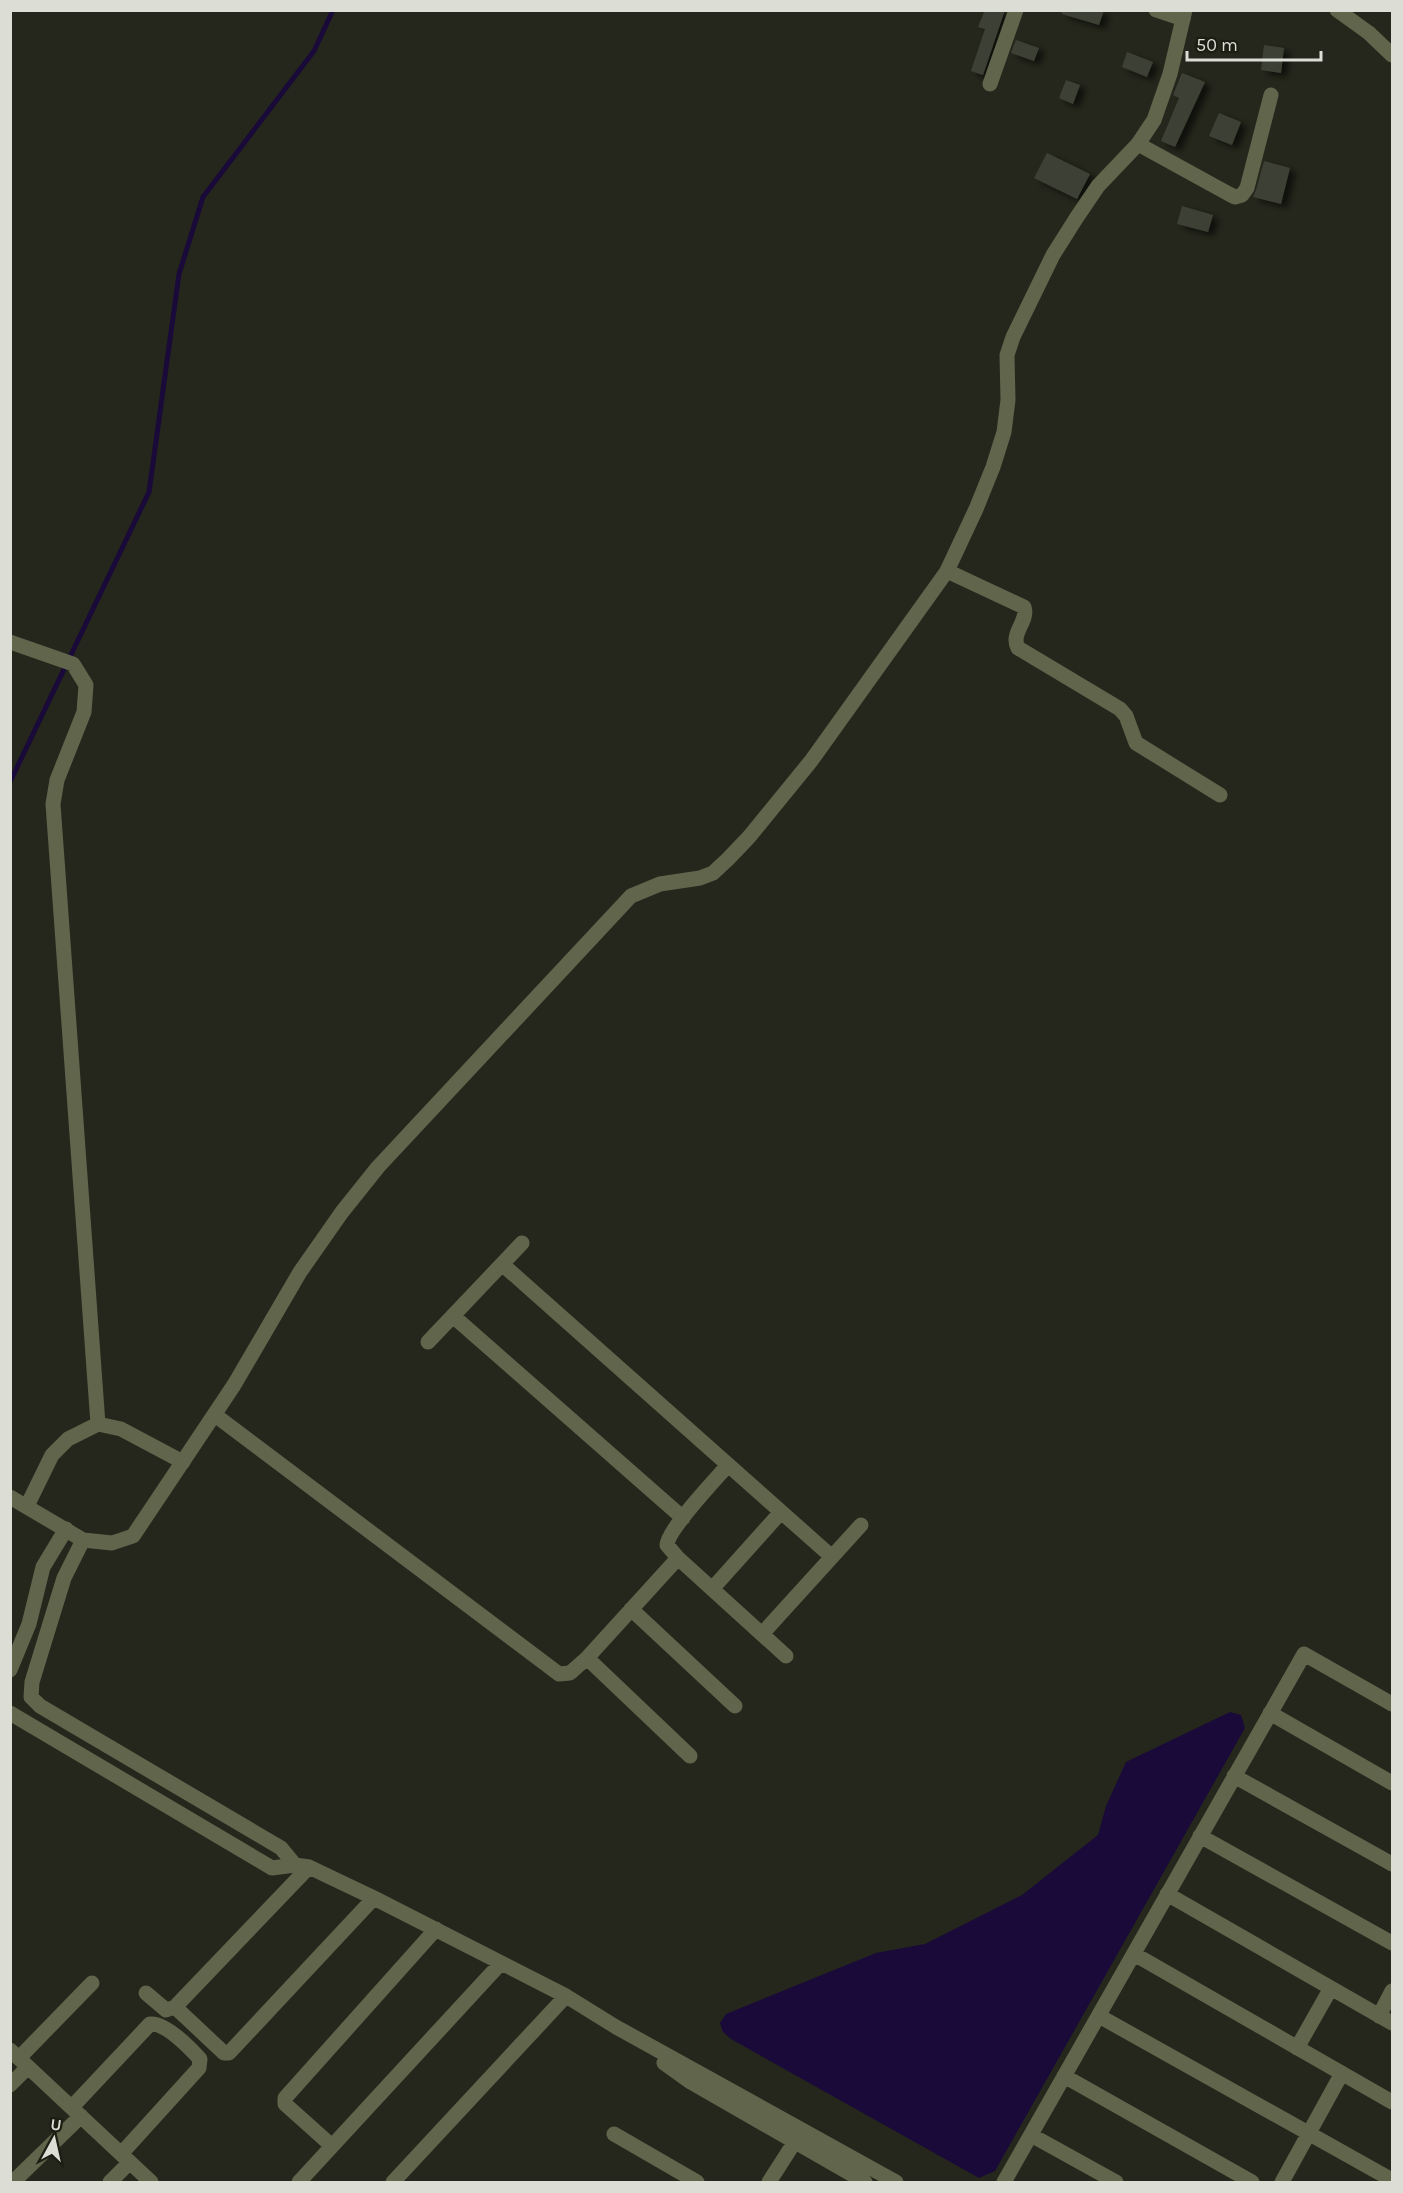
<svg xmlns="http://www.w3.org/2000/svg" width="1403" height="2193" viewBox="0 0 1403 2193" font-family="Karla,sans-serif">
  <style>
    .water { fill: #190a39 }
    .lines { fill: none; stroke-linecap: round; stroke-linejoin: round }
    .stream { stroke: #190a39; stroke-width: 5 }
    .building { fill: #3e4034; filter: url(#shadow) }
    .minor { stroke: #60654c; stroke-width: 15 }
    .tertiary { stroke: #60654c; stroke-width: 15 }
  </style>
  <defs>
    <filter id="shadow"><feDropShadow dx="6" dy="4" stdDeviation="3" flood-color="#0009"/></filter>
  </defs>
  <rect width="100%" height="100%" fill="#25271c"/>
  <!-- water -->
  <path class="water" d="M1230 1712 1241 1715 1245 1728 995 2171 979 2178 731 2039 723 2032 720 2023 726 2014 876 1953 925 1944 1022 1895 1098 1835 1106 1806 1126 1762Z"/>
  <g class="lines">
    <!-- stream -->
    <path class="stream" d="M10 782 149 492 179 274 203 197 314 51 333 10"/>
  </g>
  <!-- building -->
  <path class="building" d="M985 10H1005L983 75 971 71 985 29 978 27Z
    M1062 10H1104L1099 25 1062 14Z
    M1016 40 1039 48 1034 61 1011 53Z
    M1264 45 1284 48 1281 73 1261 70Z
    M1127 52 1153 62 1147 77 1122 67Z
    M1182 73 1205 82 1175 147 1161 141 1179 98 1173 95Z
    M1066 80 1080 85 1073 104 1059 98Z
    M1219 113 1241 122 1232 145 1209 136Z
    M1047 153 1090 174 1077 199 1034 178Z
    M1264 161 1290 168 1281 204 1253 197 1256 190Z
    M1182 206 1213 215 1208 232 1177 224Z"/>
  <g class="lines">
    <!-- minor -->
    <path class="minor" d="M1156 10 1183 19
      M1337 10 1369 33 1392 55
      M990 84 1016 10
      M1138 144 1229 194 1235 197 1242 195 1247 188 1271 95
      M947 571 1024 607C1029 621 1010 633 1018 648L1120 709 1126 716 1136 743 1220 795
      M10 642 73 664 86 685 84 712 57 780 53 804 98 1424
      M502 1264 832 1557
      M453 1316 683 1518
      M428 1342 522 1243
      M215 1415 559 1674 570 1673 587 1658 678 1558
      M728 1465C716 1479 668 1529 667 1545L678 1558 786 1656
      M27 1506 52 1455 68 1439 98 1424 121 1429 183 1462
      M83 1540 64 1578 32 1682 31 1697 40 1706 281 1848 295 1865
      M712 1589 781 1512
      M631 1609 735 1706
      M762 1634 861 1525
      M587 1658 690 1756
      M10 1670 29 1624 43 1567 66 1529
      M10 1713 272 1868 295 1865 309 1867 374 1898 566 1996 616 2027 896 2182
      M1270 1713 1392 1783
      M1234 1776 1392 1864
      M1200 1836 1392 1943
      M1167 1894 1392 2023
      M1134 1954 1392 2102
      M146 1993 166 2010 175 2007 309 1867
      M175 2007 224 2053H229L374 1898
      M1099 2016 1392 2180
      M1379 2016 1392 1991
      M1297 2048 1331 1988
      M10 2050 151 2182
      M19 2058 92 1983
      M664 2063 689 2081 865 2182
      M1064 2076 1252 2182
      M10 2085 28 2067
      M72 2107 150 2024C165 2022 190 2048 200 2059L199 2068 121 2154
      M614 2134 697 2182
      M1031 2135 1116 2182
      M332 2146 285 2104V2098L436 1929
      M13 2182 81 2116
      M110 2182 130 2162
      M299 2182 501 1963
      M393 2182 566 1996
      M769 2182 794 2143
      M1004 2182 1304 1654 1392 1704
      M1282 2182 1342 2073"/>
    <!-- tertiary -->
    <path class="tertiary" d="M10 1497 83 1540 112 1543 133 1536 234 1385 300 1272 342 1212 378 1167 631 896 660 884 700 878 713 873 728 859 749 837 811 761 947 571 976 509 993 467 1004 432 1008 400 1007 355 1013 337 1053 255 1077 217 1098 186 1138 144 1154 120 1170 74 1185 10"/>
  </g>
  <!-- border -->
  <rect width="1403" height="2193" fill="none" stroke="#dcded6" stroke-width="24"/>
  <!-- north arrow -->
  <g transform="translate(54 2139) rotate(8)" stroke="#1c1e13" stroke-width="4.5" paint-order="stroke">
  <path d="M0-4.5L10 22L0 15L-10 22Z" fill="#dcded6"/>
  <text y="-9" font-size="16" font-weight="bold" text-anchor="middle" fill="#dcded6">U</text>
  </g>
  <!-- scale -->
  <path d="M1187 51v9h134v-9" fill="none" stroke="#dcded6" stroke-width="3"/>
  <text x="1196" y="51" font-size="18" fill="#dcded6" stroke="#1c1e13" stroke-width="4.5" paint-order="stroke">50 m</text>
</svg>
